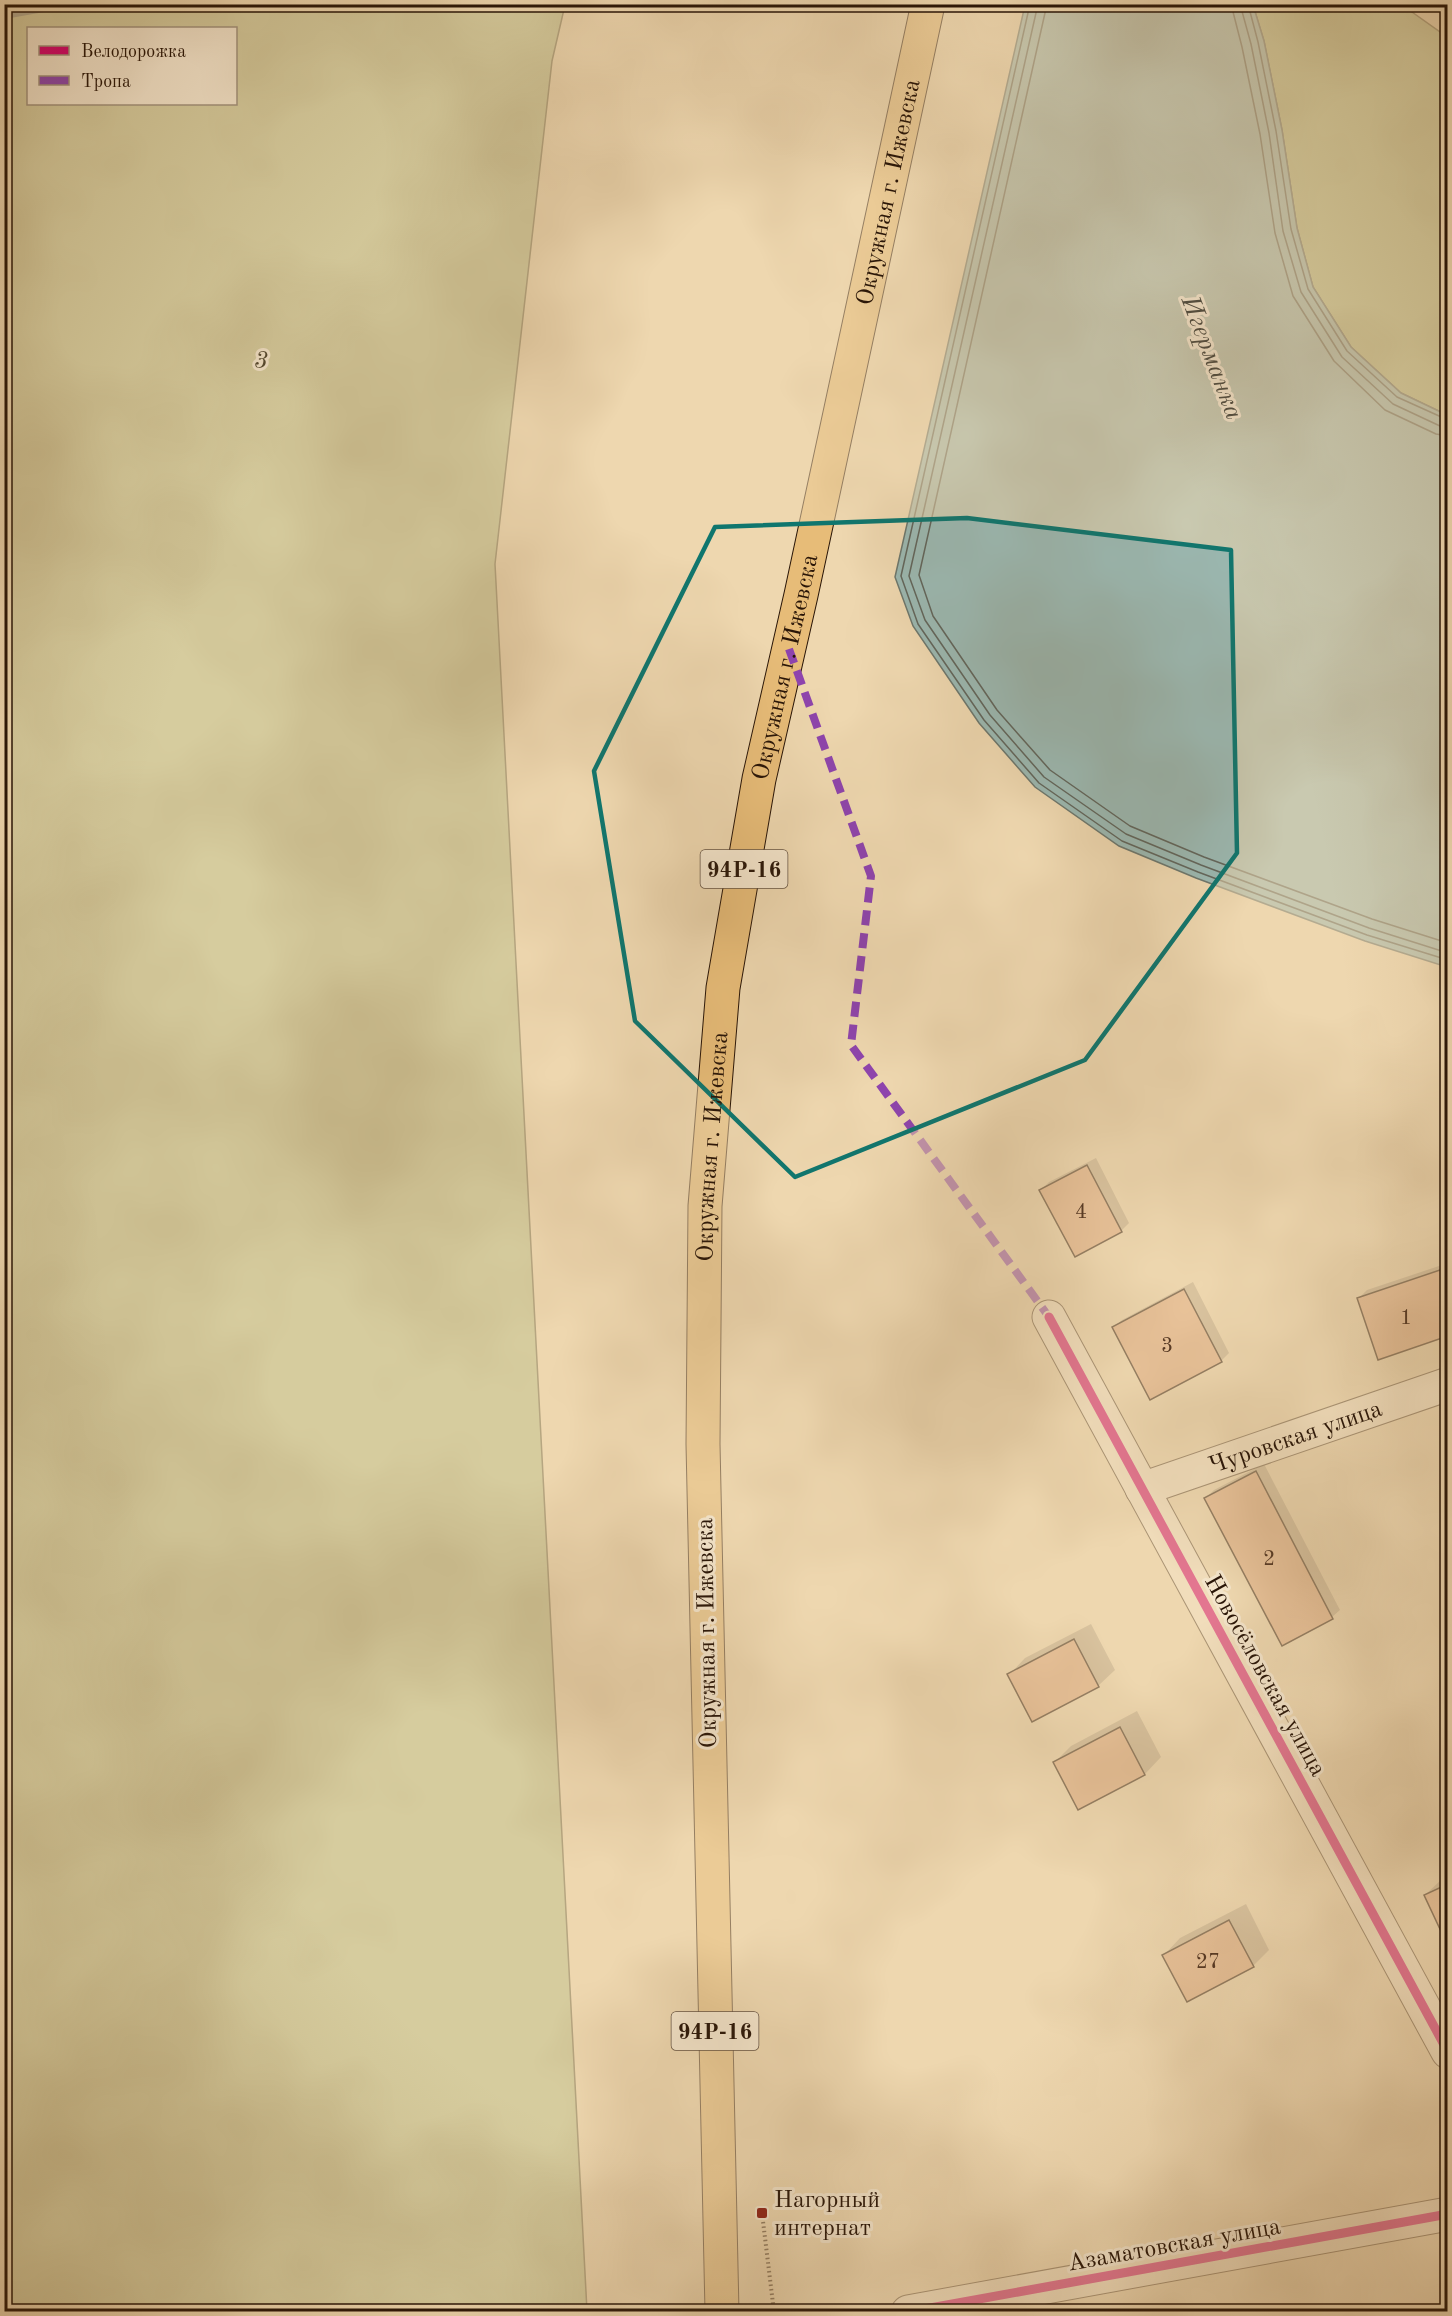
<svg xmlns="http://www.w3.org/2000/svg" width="1452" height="2316" viewBox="0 0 1452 2316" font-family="'Old Standard TT',serif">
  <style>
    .green { fill: #b9be8b; stroke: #716a49; stroke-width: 1.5; fill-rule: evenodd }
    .water { fill: #9bb8b1; stroke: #6d776d; stroke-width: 1.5 }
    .shadow { fill: #0003 }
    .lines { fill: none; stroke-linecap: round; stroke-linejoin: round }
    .shore { stroke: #62665c; stroke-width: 1.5 }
    .stream { stroke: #6d776d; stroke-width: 12 }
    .building { fill: #e1a87e; stroke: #291507; stroke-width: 1.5 }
    .minor-casing { stroke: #5a4631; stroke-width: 35 }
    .primary-casing { stroke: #291507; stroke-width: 35 }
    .path { stroke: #291507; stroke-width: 4; stroke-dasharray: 1.5 3; stroke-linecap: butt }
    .minor { stroke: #f4e5cb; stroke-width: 33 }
    .primary { stroke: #e7bc78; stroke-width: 33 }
    .quiet { stroke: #8e44ad; stroke-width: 8; stroke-dasharray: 15 8; stroke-linecap: butt }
    .cycleway-casing { stroke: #f4e5cb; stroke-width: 13 }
    .cycleway { stroke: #d6006c; stroke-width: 9 }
    .marked { fill: none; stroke: #0f766e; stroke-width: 4.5; stroke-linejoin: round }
    .poi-dot { fill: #8f2418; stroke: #f4e5cb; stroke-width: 2 }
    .labels { text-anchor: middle; stroke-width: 6; stroke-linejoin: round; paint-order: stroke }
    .number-label { font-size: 21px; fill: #573a25 }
    .shield { fill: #f4e5cb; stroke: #665342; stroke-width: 1.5 }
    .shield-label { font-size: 22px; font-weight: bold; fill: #291507 }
    .street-label { font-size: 24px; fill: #291507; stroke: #f4e5cb }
    .park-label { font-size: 24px; font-style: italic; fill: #54482f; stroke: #f4e5cb }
    .poi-label { font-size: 24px; fill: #291507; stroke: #f4e5cb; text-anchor: start }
    .water-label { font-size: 26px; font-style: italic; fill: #514e42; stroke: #f4e5cb }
  </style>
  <rect width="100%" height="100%" fill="#eed7af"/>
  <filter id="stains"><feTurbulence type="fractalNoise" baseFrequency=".00333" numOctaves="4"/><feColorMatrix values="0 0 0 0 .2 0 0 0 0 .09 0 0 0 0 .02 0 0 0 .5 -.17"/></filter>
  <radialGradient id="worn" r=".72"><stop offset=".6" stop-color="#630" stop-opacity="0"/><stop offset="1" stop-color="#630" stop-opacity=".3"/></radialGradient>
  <!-- green -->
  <path class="green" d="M5 4 565 5 552 61 495 564 587 2311H5ZM28 28H236V104H28Z
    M1253 5H1421L1412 12 1447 37V415L1401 393 1351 347 1313 287 1297 228 1282 130 1264 41Z"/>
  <!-- water -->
  <path class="water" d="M1025 5H1253L1264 41 1282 130 1297 228 1313 287 1351 347 1401 393 1447 415V967L1365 941 1196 878 1119 846 1035 787 979 723 913 626 895 577Z"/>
  <!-- shadow -->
  <path class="shadow" d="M1096 1158 1129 1223 1121 1231 1041 1190 1049 1182Z
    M1448 1263V1334L1359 1298 1367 1290Z
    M1193 1282 1229 1353 1221 1361 1114 1327 1122 1320Z
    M1264 1464 1340 1610 1332 1617 1283 1644 1206 1498 1214 1490Z
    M1091 1624 1115 1670 1098 1686 1009 1675 1025 1658Z
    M1137 1711 1161 1757 1145 1774 1079 1808 1055 1762 1071 1746Z
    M1448 1876V1941L1425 1895 1442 1879Z
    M1246 1904 1269 1950 1253 1966 1164 1955 1180 1938Z"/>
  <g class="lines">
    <!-- shore -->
    <path class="shore" d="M1030 4 901 576 918 624 984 720 1039 783 1122 841 1198 872 1367 935 1448 960
      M1038 4 909 576 925 620 990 715 1044 777 1126 834 1201 865 1369 928 1448 953
      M1047 4 919 575 933 616 997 710 1050 770 1130 826 1204 857 1372 919 1448 943
      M1231 4 1242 47 1260 134 1275 233 1293 296 1334 361 1385 410 1436 434 1448 436
      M1240 4 1251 44 1269 133 1283 231 1301 292 1342 357 1393 404 1440 426 1448 427
      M1248 4 1258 42 1276 131 1291 229 1308 289 1347 351 1397 397 1448 420"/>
    <!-- stream -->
    <path class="stream" d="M4 13 54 4"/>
  </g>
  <!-- building -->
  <path class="building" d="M1087 1165 1122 1232 1075 1257 1039 1190Z
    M1443 1269 1448 1283V1336L1378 1360 1357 1298Z
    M1184 1289 1222 1362 1150 1400 1112 1327Z
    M1256 1471 1333 1619 1282 1646 1204 1498Z
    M1074 1639 1099 1687 1032 1722 1007 1674Z
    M1120 1727 1145 1775 1078 1810 1053 1762Z
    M1448 1884V1944H1447L1424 1895Z
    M1229 1920 1254 1967 1187 2002 1162 1955Z"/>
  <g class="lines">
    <!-- minor casing -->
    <g class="minor-casing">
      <g id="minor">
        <path d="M1049 1317 1448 2052"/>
        <path id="s1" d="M1142 1489 1448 1384"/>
        <path d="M908 2312 1448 2214"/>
      </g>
    </g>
    <!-- primary casing -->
    <g class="primary-casing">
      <g id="primary">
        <path id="s2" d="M722 2312 703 1444 705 1206 723 988 759 779 801 595 928 4"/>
      </g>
    </g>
    <!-- path -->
    <path class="path" d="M762 2213 774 2312"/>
    <!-- minor -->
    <use href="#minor" class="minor"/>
    <!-- primary -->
    <use href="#primary" class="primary"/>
    <!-- quiet -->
    <path class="quiet" d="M789 649 871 876 851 1045 1049 1317"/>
    <!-- cycleway casing -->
    <g class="cycleway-casing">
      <path id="cycleway" d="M1049 1317 1448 2052
        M908 2312 1448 2214"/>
    </g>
    <!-- cycleway -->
    <use href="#cycleway" class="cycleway"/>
  </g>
  <!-- marked area -->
  <path d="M0 0H1452V2316H0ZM967 518 1231 550 1237 853 1085 1060 795 1177 635 1021 594 771 715 527Z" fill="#eed7af" fill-opacity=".55" fill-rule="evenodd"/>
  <path class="marked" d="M967 518 1231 550 1237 853 1085 1060 795 1177 635 1021 594 771 715 527Z"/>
  <!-- markers -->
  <rect class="poi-dot" x="756" y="2207" width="12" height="12" rx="3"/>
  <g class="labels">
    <!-- number labels -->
    <g class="number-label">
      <text x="1081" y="1218">4</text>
      <text x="1406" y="1324">1</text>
      <text x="1167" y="1352">3</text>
      <text x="1269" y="1565">2</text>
      <text x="1208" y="1968">27</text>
    </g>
    <!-- shield labels -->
    <g class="shield">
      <rect x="700.5" y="850" width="87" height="38" rx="4.5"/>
      <rect x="671.5" y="2012" width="87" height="38" rx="4.5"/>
    </g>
    <g class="shield-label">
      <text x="744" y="877">94Р-16</text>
      <text x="715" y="2039">94Р-16</text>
    </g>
    <!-- street labels -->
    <g class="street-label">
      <text dy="8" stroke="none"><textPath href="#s2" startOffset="2138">Окружная г. Ижевска</textPath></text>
      <text dy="8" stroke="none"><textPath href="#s2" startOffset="1652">Окружная г. Ижевска</textPath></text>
      <text dy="8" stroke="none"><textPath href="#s2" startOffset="1166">Окружная г. Ижевска</textPath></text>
      <text dy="8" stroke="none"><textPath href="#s1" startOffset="162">Чуровская улица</textPath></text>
      <text transform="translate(706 1633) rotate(-91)" y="8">Окружная г. Ижевска</text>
      <text transform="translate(1266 1675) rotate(61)" y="8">Новосёловская улица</text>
      <text transform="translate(1174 2244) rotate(-10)" y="8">Азаматовская улица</text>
    </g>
    <!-- park labels -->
    <g class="park-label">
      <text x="261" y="368">3</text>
    </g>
    <!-- poi labels -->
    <g class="poi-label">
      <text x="774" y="2207">Нагорный<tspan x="774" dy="28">интернат</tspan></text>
    </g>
    <!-- water labels -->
    <g class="water-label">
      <text transform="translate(1213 357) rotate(69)" y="9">Игерманка</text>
    </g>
  </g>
  <!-- margin -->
  <rect width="1452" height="2316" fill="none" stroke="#eed7af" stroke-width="24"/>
  <rect x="6" y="6" width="1440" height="2304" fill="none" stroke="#291507" stroke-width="3"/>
  <rect x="12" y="12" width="1428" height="2292" fill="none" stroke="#291507" stroke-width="1.5"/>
  <!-- legend -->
  <rect x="27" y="27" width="210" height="78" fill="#f4e5cb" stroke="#a3927d" stroke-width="1.5"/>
  <rect x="39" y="46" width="30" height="9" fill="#d6006c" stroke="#a3927d" stroke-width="1.5"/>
  <text x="81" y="57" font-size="18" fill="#291507">Велодорожка</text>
  <rect x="39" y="76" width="30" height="9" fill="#8e44ad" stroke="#a3927d" stroke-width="1.5"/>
  <text x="81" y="87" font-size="18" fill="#291507">Тропа</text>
  <rect width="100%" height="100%" filter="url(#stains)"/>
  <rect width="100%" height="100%" fill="url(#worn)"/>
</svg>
